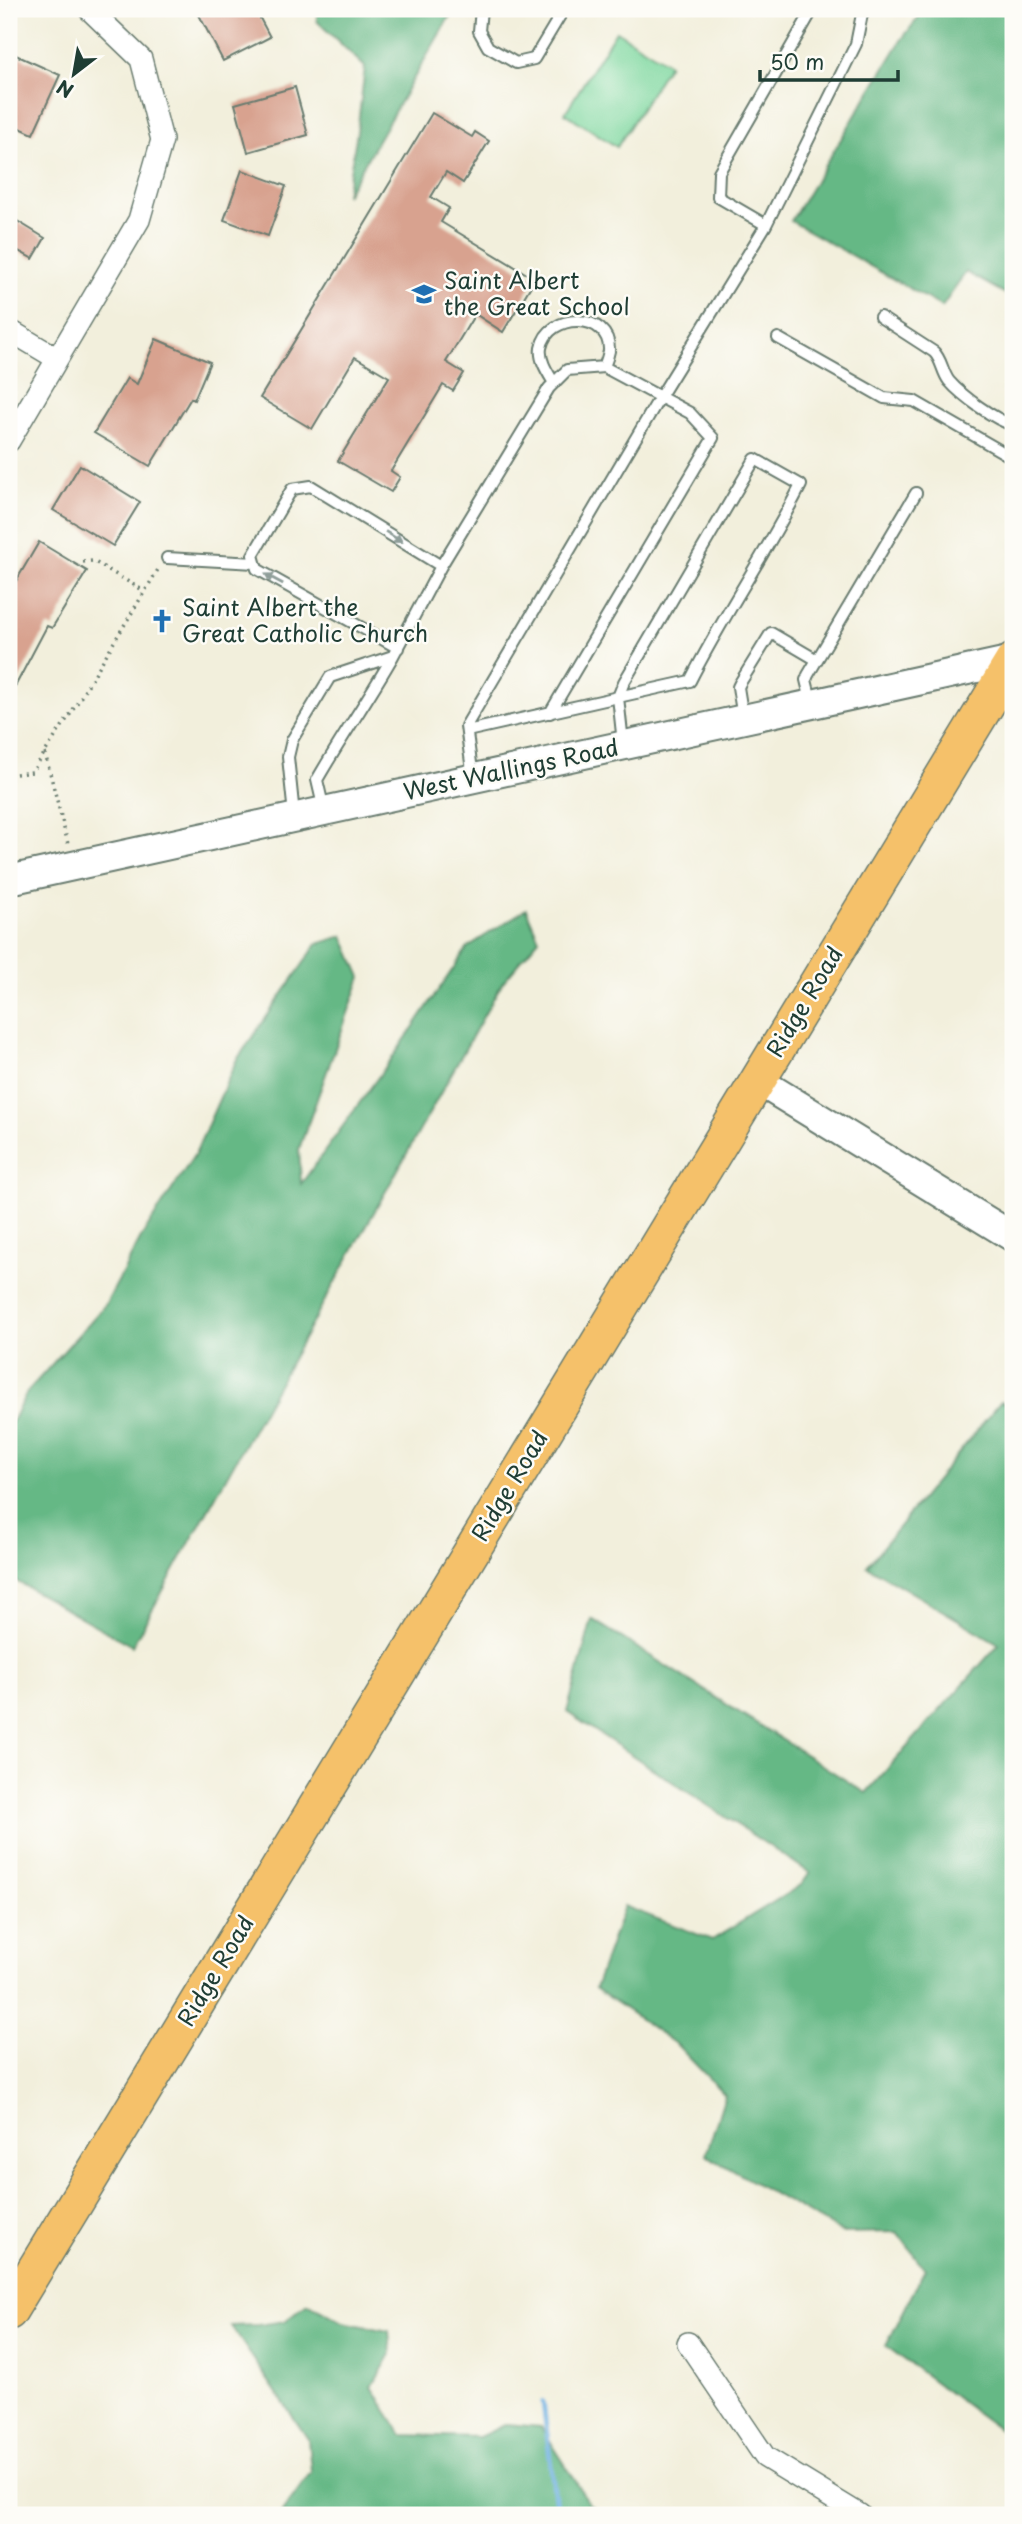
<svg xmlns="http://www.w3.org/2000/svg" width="1022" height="2524" viewBox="0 0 1022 2524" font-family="'Playpen Sans',sans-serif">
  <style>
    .green { fill: #7cd79e; stroke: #4e8a69; stroke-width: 2 }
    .forest { fill: #65b885; stroke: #427a5c; stroke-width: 2 }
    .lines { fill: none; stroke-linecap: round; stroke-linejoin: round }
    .stream { stroke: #6bafe1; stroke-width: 5 }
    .building { fill: #d8a28f }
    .service-casing { stroke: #697b6f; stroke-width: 14 }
    .minor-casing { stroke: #697b6f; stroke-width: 24 }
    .tertiary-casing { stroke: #697b6f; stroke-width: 32 }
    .primary-casing { stroke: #697b6f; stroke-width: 38 }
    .path { stroke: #697b6f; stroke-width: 3.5; stroke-dasharray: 2 5; stroke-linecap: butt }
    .service { stroke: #fff; stroke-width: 10 }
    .minor { stroke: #fff; stroke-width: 21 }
    .tertiary { stroke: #fff; stroke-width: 28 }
    .primary { stroke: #f5c16b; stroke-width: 35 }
    .oneway { fill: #8f9e9a }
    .labels { text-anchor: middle; stroke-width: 5; stroke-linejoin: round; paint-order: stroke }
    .poi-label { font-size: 23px; fill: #1f3d34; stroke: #fdfcf7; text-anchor: start }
    .street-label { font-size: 23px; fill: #1f3d34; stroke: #fdfcf7 }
  </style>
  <rect width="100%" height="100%" fill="#fdfcf7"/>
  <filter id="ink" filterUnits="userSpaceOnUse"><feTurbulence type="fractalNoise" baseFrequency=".0143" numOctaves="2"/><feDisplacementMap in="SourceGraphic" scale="14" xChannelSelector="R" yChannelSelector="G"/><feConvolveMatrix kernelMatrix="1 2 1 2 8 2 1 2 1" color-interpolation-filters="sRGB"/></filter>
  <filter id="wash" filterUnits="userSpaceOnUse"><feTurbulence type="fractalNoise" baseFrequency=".00686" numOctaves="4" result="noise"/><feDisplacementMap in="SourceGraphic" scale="28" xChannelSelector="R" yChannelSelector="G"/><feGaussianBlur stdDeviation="1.57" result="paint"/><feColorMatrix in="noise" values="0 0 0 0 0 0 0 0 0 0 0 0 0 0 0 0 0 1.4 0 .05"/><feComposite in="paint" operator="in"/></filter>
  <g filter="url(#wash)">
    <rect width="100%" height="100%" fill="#f2efdc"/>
    <!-- green -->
    <path class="green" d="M616 31 669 64 617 147 565 113Z"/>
    <!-- forest -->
    <path class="forest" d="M317 9H454L346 195 357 132 365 67 317 21Z
      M917 9H1013V298L966 272 942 307 791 221 902 39 918 18Z
      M526 909 539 939 502 983 132 1646 9 1577V1427L27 1392 106 1304 142 1236 195 1154 236 1061 317 944 343 936 361 977 299 1149 301 1184 397 1051 468 947Z
      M1001 1401 1013 1407V2440L886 2346 925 2269 897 2232 843 2233 706 2155 725 2095 677 2045 595 1988 624 1906 712 1940 801 1885 810 1873 567 1712 592 1619 866 1793 999 1644 867 1566Z
      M308 2303 343 2322 389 2331 391 2354 372 2387 402 2435 479 2437 507 2424 541 2427 575 2480 589 2505 607 2515H280L311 2472 308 2439 231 2326 259 2325 285 2321Z"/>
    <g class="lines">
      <!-- stream -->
      <path class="stream" d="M543 2402 557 2515"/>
    </g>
    <g id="blocks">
      <!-- building -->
      <path class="building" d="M196 9H255L270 37 223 61Z
        M9 52 60 75 33 134 9 123Z
        M295 87 308 135 248 152 235 104Z
        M432 113 472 137 475 132 489 141 463 183 446 172 431 197 449 208 441 222 535 279 503 332 475 314 446 362 464 373 453 391 443 385 391 471 400 477 391 492 338 461 389 377 355 357 312 429 260 398Z
        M242 170 286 186 268 236 224 220Z
        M9 216 45 238 33 259 9 246Z
        M156 339 210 362 194 400 191 398 150 466 94 433 127 378 137 384Z
        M80 465 140 502 113 546 53 510Z
        M39 542 87 571 52 628 47 626 9 698V593Z"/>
    </g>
  </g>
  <g filter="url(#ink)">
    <use href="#blocks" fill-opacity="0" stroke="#697b6f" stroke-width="2"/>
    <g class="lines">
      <!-- service casing -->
      <g class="service-casing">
        <path id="service" d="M481 9 479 31 488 47 516 63 534 59 564 9
          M766 225 718 197 719 172 813 9
          M880 317 934 352C942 360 942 372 949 381 962 396 995 420 1013 425
          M778 338 884 398 914 401 1013 458
          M554 383C548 373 539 360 541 348 548 311 611 312 609 351 608 356 606 362 604 367
          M755 459 801 485C767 552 724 614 690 681L618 697 624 682Z
          M167 558 255 563
          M398 648 257 569 253 555 292 489 311 486 441 566
          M812 704 806 680 808 675 916 493
          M550 713 713 438 690 413 660 397 766 225 856 44 863 9
          M743 718 738 687 740 683 771 633 817 660
          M467 731 618 697 623 743
          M324 810 317 780C341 738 369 698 393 656
          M294 815 288 757 292 740 330 677 393 656 441 566 549 388 567 370 604 367 660 397 466 726 473 778"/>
      </g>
      <!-- minor casing -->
      <g class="minor-casing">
        <path id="minor" d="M9 330 56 358
          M9 441 139 220 162 140 141 59 89 9
          M688 2343 765 2457 860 2515"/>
      </g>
      <!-- tertiary casing -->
      <g class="tertiary-casing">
        <path id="tertiary" d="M9 880 1013 660
          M757 1080 1013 1237"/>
      </g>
      <!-- primary casing -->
      <g class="primary-casing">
        <path id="primary" d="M9 2312 1013 661"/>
      </g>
      <!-- path -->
      <path class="path" d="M83 562 93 561 144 591
        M45 753 68 844
        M9 775 32 772 71 713 159 568"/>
      <!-- service -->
      <use href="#service" class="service"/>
      <!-- minor -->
      <use href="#minor" class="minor"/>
      <!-- tertiary -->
      <use href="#tertiary" class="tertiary"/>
      <!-- primary -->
      <use href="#primary" class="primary"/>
    </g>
    <!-- one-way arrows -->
    <defs><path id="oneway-solid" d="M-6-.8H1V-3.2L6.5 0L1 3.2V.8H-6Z" transform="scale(1.75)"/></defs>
    <g class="oneway">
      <use href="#oneway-solid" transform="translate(394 537) rotate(32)"/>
      <use href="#oneway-solid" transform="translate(274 579) rotate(-151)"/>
    </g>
  </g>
  <!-- icons -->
  <defs>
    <g id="school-bare" transform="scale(1.89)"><path d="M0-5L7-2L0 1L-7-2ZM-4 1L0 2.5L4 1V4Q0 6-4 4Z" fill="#1f6fb2" stroke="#fdfcf7" stroke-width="2.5" paint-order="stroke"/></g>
    <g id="church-bare" transform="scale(1.89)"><path d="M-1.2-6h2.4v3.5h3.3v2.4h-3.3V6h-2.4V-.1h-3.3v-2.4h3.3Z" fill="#1f6fb2" stroke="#fdfcf7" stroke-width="2.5" paint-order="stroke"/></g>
  </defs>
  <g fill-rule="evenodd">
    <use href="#school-bare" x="424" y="294"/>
    <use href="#church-bare" x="162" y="621"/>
  </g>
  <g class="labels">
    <!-- poi labels -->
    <g class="poi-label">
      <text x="444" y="289">Saint Albert<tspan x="444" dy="26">the Great School</tspan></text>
      <text x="182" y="616">Saint Albert the<tspan x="182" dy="26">Great Catholic Church</tspan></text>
    </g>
    <!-- street labels -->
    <g class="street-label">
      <text transform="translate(511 770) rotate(-12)" y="8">West Wallings Road</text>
      <text transform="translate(805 1002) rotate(-59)" y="8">Ridge Road</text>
      <text transform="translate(510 1486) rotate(-59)" y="8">Ridge Road</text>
      <text transform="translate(216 1971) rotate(-59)" y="8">Ridge Road</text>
    </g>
  </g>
  <!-- margin -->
  <rect width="1022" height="2524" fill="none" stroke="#fdfcf7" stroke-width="35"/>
  <!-- north arrow -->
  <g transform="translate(74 74) rotate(211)" stroke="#fdfcf7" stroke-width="5" paint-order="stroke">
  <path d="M0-5L12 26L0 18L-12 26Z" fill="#1f3d34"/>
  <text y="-10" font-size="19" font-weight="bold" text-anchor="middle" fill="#1f3d34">N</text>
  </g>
  <!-- scale -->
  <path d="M760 70v10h138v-10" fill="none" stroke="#1f3d34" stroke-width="3.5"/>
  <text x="770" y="70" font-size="21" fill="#1f3d34" stroke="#fdfcf7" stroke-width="5" paint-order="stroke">50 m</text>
</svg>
